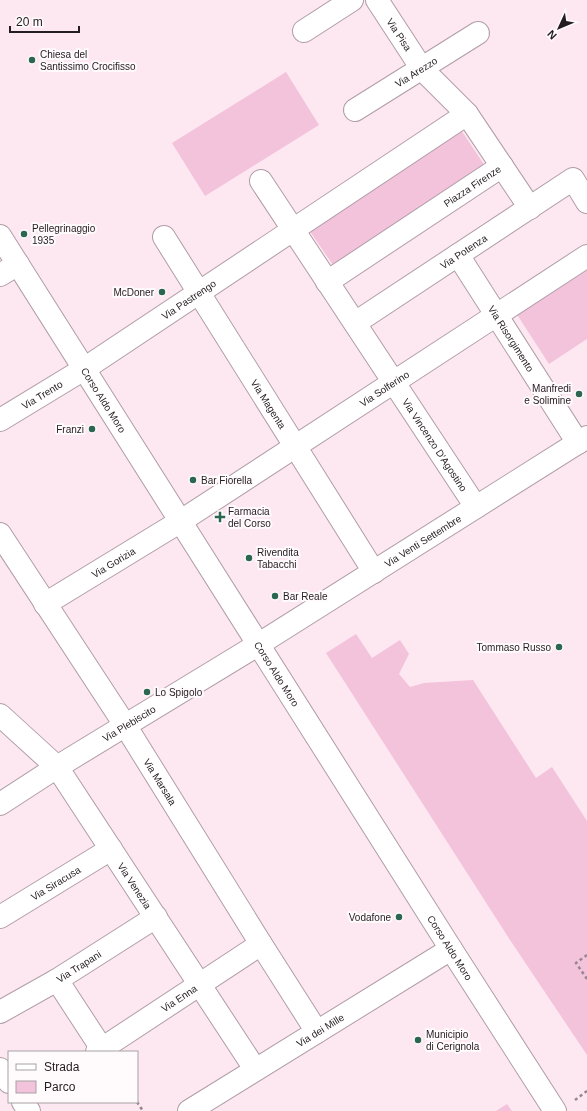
<svg xmlns="http://www.w3.org/2000/svg" width="587" height="1111" viewBox="0 0 587 1111" font-family="Helvetica,sans-serif">
  <style>
    .green { fill: #f3c2db }
    .lines { fill: none; stroke-linecap: round; stroke-linejoin: round }
    .minor-casing { stroke: #b09da7; stroke-width: 24 }
    .path { stroke: #95878e; stroke-width: 2.5; stroke-dasharray: 3 3; stroke-linecap: butt }
    .minor { stroke: #fff; stroke-width: 22 }
    .poi-dot { fill: #2b6650; stroke: #fffafc; stroke-width: 1.5 }
    .labels { text-anchor: middle; stroke-width: 4; stroke-linejoin: round; paint-order: stroke }
    .street-label { font-size: 10px; fill: #231c20; stroke: #fffafc }
    .poi-label { font-size: 10px; fill: #231c20; stroke: #fffafc; text-anchor: start }
  </style>
  <rect width="100%" height="100%" fill="#fde8f2"/>
  <!-- green -->
  <path class="green" d="M286 72 319 125 205 196 172 143Z
    M459 127 485 166 335 268 309 230Z
    M587 268V339L549 364 516 313Z
    M356 634 372 658 400 640 409 654 399 674 410 687 424 683 473 680 536 778 552 767 587 821V1055L510 940 326 653Z
    M507 1104 512 1111H496Z"/>
  <g class="lines">
    <!-- minor casing -->
    <g class="minor-casing">
      <g id="minor">
        <path id="s1" d="M377 0 422 69 467 114 530 208"/>
        <path d="M304 31 352 0"/>
        <path id="s2" d="M355 110 478 33"/>
        <path id="s3" d="M261 181 476 507"/>
        <path id="s4" d="M0 236 451 949 555 1111"/>
        <path id="s5" d="M164 237 374 572"/>
        <path id="s6" d="M458 255 578 443"/>
        <path d="M0 275 18 264"/>
        <path id="s7" d="M327 282 502 166"/>
        <path id="s8" d="M355 323 573 179 587 202"/>
        <path id="s9" d="M0 420 84 369 467 114"/>
        <path id="s10" d="M0 534 125 725 261 944 317 1032"/>
        <path id="s11" d="M45 604 181 521 587 256"/>
        <path id="s12" d="M0 715 57 767 255 1069"/>
        <path id="s13" d="M0 804 57 767 259 644 587 437"/>
        <path id="s14" d="M0 917 111 849"/>
        <path d="M57 980 102 1049"/>
        <path id="s15" d="M0 1012 57 980 156 917"/>
        <path id="s16" d="M97 1052 261 944"/>
        <path d="M0 1069 9 1082"/>
        <path d="M23 1102 29 1111"/>
        <path id="s17" d="M189 1111 451 949"/>
      </g>
    </g>
    <!-- path -->
    <path class="path" d="M587 955 576 963 587 979
      M575 1100 587 1091
      M137 1102 143 1111"/>
    <!-- minor -->
    <use href="#minor" class="minor"/>
  </g>
  <!-- markers -->
  <g class="poi-dot">
    <circle cx="32" cy="60" r="4"/>
    <circle cx="24" cy="234" r="4"/>
    <circle cx="162" cy="292" r="4"/>
    <circle cx="579" cy="394" r="4"/>
    <circle cx="92" cy="429" r="4"/>
    <circle cx="193" cy="480" r="4"/>
    <path d="M218 511h4v4h4v4h-4v4h-4v-4h-4v-4h4z"/>
    <circle cx="249" cy="558" r="4"/>
    <circle cx="275" cy="596" r="4"/>
    <circle cx="559" cy="647" r="4"/>
    <circle cx="147" cy="692" r="4"/>
    <circle cx="399" cy="917" r="4"/>
    <circle cx="418" cy="1040" r="4"/>
  </g>
  <g class="labels">
    <!-- street labels -->
    <g class="street-label">
      <text dy="4" stroke="none"><textPath href="#s1" startOffset="41">Via Pisa</textPath></text>
      <text dy="4" stroke="none"><textPath href="#s2" startOffset="72">Via Arezzo</textPath></text>
      <text dy="4" stroke="none"><textPath href="#s7" startOffset="174">Piazza Firenze</textPath></text>
      <text dy="4" stroke="none"><textPath href="#s8" startOffset="130">Via Potenza</textPath></text>
      <text dy="4" stroke="none"><textPath href="#s9" startOffset="224">Via Pastrengo</textPath></text>
      <text dy="4" stroke="none"><textPath href="#s6" startOffset="99">Via Risorgimento</textPath></text>
      <text dy="4" stroke="none"><textPath href="#s11" startOffset="402">Via Solferino</textPath></text>
      <text dy="4" stroke="none"><textPath href="#s9" startOffset="49">Via Trento</textPath></text>
      <text dy="4" stroke="none"><textPath href="#s4" startOffset="194">Corso Aldo Moro</textPath></text>
      <text dy="4" stroke="none"><textPath href="#s5" startOffset="197">Via Magenta</textPath></text>
      <text dy="4" stroke="none"><textPath href="#s3" startOffset="316">Via Vincenzo D'Agostino</textPath></text>
      <text dy="4" stroke="none"><textPath href="#s13" startOffset="498">Via Venti Settembre</textPath></text>
      <text dy="4" stroke="none"><textPath href="#s11" startOffset="80">Via Gorizia</textPath></text>
      <text dy="4" stroke="none"><textPath href="#s4" startOffset="518">Corso Aldo Moro</textPath></text>
      <text dy="4" stroke="none"><textPath href="#s13" startOffset="152">Via Plebiscito</textPath></text>
      <text dy="4" stroke="none"><textPath href="#s10" startOffset="295">Via Marsala</textPath></text>
      <text dy="4" stroke="none"><textPath href="#s14" startOffset="65">Via Siracusa</textPath></text>
      <text dy="4" stroke="none"><textPath href="#s12" startOffset="219">Via Venezia</textPath></text>
      <text dy="4" stroke="none"><textPath href="#s4" startOffset="842">Corso Aldo Moro</textPath></text>
      <text dy="4" stroke="none"><textPath href="#s15" startOffset="91">Via Trapani</textPath></text>
      <text dy="4" stroke="none"><textPath href="#s16" startOffset="98">Via Enna</textPath></text>
      <text dy="4" stroke="none"><textPath href="#s17" startOffset="154">Via dei Mille</textPath></text>
    </g>
    <!-- poi labels -->
    <g class="poi-label">
      <text x="40" y="58">Chiesa del<tspan x="40" dy="12">Santissimo Crocifisso</tspan></text>
      <text x="32" y="232">Pellegrinaggio<tspan x="32" dy="12">1935</tspan></text>
      <text x="154" y="296" text-anchor="end">McDoner</text>
      <text x="571" y="392" text-anchor="end">Manfredi<tspan x="571" dy="12">e Solimine</tspan></text>
      <text x="84" y="433" text-anchor="end">Franzi</text>
      <text x="201" y="484">Bar Fiorella</text>
      <text x="228" y="515">Farmacia<tspan x="228" dy="12">del Corso</tspan></text>
      <text x="257" y="556">Rivendita<tspan x="257" dy="12">Tabacchi</tspan></text>
      <text x="283" y="600">Bar Reale</text>
      <text x="551" y="651" text-anchor="end">Tommaso Russo</text>
      <text x="155" y="696">Lo Spigolo</text>
      <text x="391" y="921" text-anchor="end">Vodafone</text>
      <text x="426" y="1038">Municipio<tspan x="426" dy="12">di Cerignola</tspan></text>
    </g>
  </g>
  <!-- legend -->
  <rect x="8" y="1051" width="130" height="52" fill="#fffafc" stroke="#a7a1a4"/>
  <rect x="16" y="1064" width="20" height="6" fill="#ffffff" stroke="#a7a1a4"/>
  <text x="44" y="1071" font-size="12" fill="#231c20">Strada</text>
  <rect x="16" y="1081" width="20" height="12" fill="#f3c2db" stroke="#a7a1a4"/>
  <text x="44" y="1091" font-size="12" fill="#231c20">Parco</text>
  <!-- north arrow -->
  <g transform="translate(559 28) rotate(226)" stroke="#fffafc" stroke-width="3" paint-order="stroke">
  <path d="M0-3L7 15L0 10L-7 15Z" fill="#231c20"/>
  <text y="-6" font-size="11" font-weight="bold" text-anchor="middle" fill="#231c20">N</text>
  </g>
  <!-- scale -->
  <path d="M10 26v6h69v-6" fill="none" stroke="#231c20" stroke-width="2"/>
  <text x="16" y="26" font-size="12" fill="#231c20" stroke="#fffafc" stroke-width="3" paint-order="stroke">20 m</text>
</svg>
